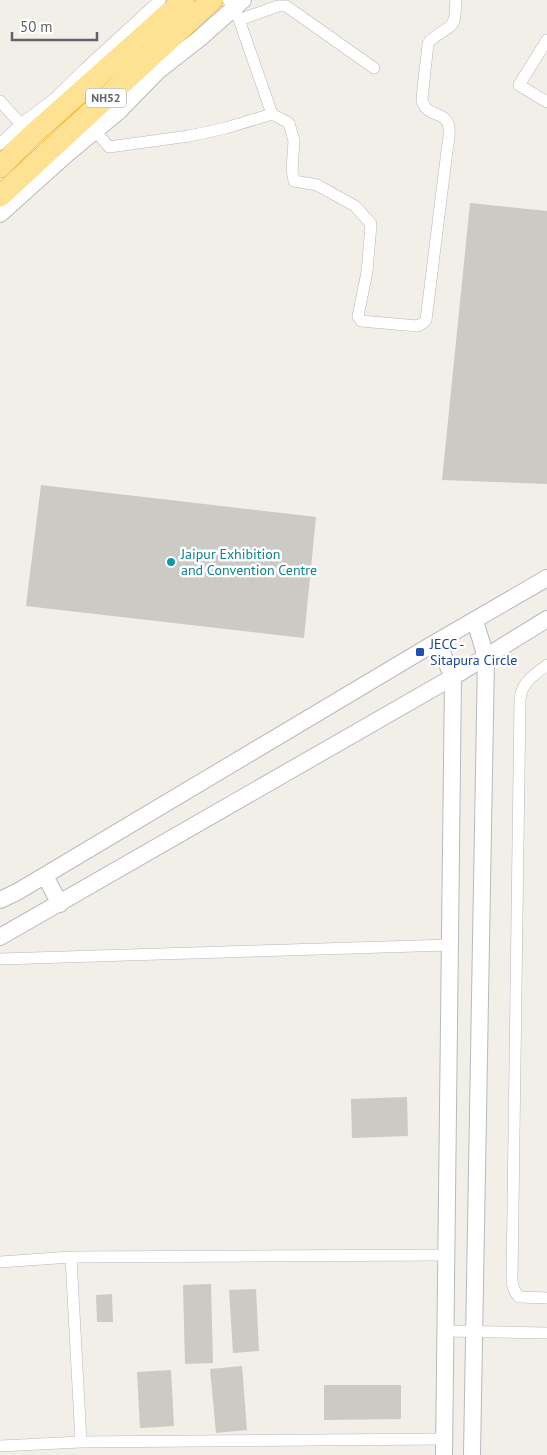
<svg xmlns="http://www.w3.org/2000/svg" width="547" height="1455" viewBox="0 0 547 1455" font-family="'PT Sans',sans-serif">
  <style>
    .building { fill: #cccac5 }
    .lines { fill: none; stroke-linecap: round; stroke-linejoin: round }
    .street-casing { stroke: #b5b8bc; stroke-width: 12 }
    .secondary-casing { stroke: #b6babf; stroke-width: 18 }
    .highway-casing { stroke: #f9ab00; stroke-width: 22 }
    .street { stroke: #fff; stroke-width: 11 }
    .secondary { stroke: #fff; stroke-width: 16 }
    .highway { stroke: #fde293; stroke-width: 21 }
    .culture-dot { fill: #0f9aa8; stroke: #fff; stroke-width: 2 }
    .transit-dot { fill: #1a4fb4; stroke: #fff; stroke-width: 2 }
    .labels { text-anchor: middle; stroke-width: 5; stroke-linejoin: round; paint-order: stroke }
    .shield { fill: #fff; stroke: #8f9295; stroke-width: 1 }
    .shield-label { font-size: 12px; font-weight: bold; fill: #5f6368 }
    .culture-label { font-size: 14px; fill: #0d838f; stroke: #fff; text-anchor: start }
    .transit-label { font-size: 14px; fill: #164399; stroke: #fff; text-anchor: start }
  </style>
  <rect width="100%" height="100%" fill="#f1efe8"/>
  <!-- building -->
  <path class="building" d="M470 203 547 211V484L442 480Z
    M41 485 316 517 304 638 26 606Z
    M407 1097 408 1136 352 1138 351 1099Z
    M211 1284 213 1363 185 1364 183 1285Z
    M256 1289 259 1351 233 1353 229 1290Z
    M112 1294 113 1322H97L96 1295Z
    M242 1366 247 1430 216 1433 210 1369Z
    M171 1370 174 1426 140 1428 137 1372Z
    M324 1385H401V1419L324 1420Z"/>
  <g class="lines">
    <!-- street casing -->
    <g class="street-casing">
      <path id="street" d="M239 20 278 6H286L374 68
        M547 40 519 85 547 102
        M0 101 25 129
        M272 114 289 123 294 141 292 170 294 181 317 185 355 206 371 224 367 272 358 316 361 321 418 326 423 323 426 320 447 151C448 144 450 135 449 127 446 109 424 119 422 98L428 44C434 33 451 31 454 20 456 14 455 6 456 0
        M90 125 109 147 189 136 226 128 272 114 235 8 228 0
        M0 144 21 124 53 100 86 68 160 0
        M547 665C534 675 522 682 520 699L512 1281C513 1287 514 1292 519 1297L547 1298
        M0 959 450 945
        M71 1257 81 1442
        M0 1262 71 1257 446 1255
        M445 1331 547 1333
        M0 1446 81 1442 444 1439"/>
    </g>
    <!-- secondary casing -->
    <g class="secondary-casing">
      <path id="secondary" d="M0 214 68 153 119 111 158 71 199 39 243 0
        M437 642 453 677 444 1455
        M45 876 60 904
        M0 900 17 892 433 644 547 578
        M0 937 453 677 547 619
        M472 1455 486 657 475 621"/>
    </g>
    <!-- highway casing -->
    <g class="highway-casing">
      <path id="highway" d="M0 167 31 136 184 0
        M0 196 212 0"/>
    </g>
    <!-- street -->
    <use href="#street" class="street"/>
    <!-- secondary -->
    <use href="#secondary" class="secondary"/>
    <!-- highway -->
    <use href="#highway" class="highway"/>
  </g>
  <!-- markers -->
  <circle class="culture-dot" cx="171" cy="562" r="5"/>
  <rect class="transit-dot" x="415" y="647" width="10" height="10" rx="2.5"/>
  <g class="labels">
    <!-- shield labels -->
    <rect class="shield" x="86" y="88.5" width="40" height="19" rx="4"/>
    <g class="shield-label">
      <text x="106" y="102">NH52</text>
    </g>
    <!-- culture labels -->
    <g class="culture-label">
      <text x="181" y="559">Jaipur Exhibition<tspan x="181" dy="16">and Convention Centre</tspan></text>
    </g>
    <!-- transit labels -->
    <g class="transit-label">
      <text x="430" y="649">JECC -<tspan x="430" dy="16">Sitapura Circle</tspan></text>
    </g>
  </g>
  <!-- scale -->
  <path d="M12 32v8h85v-8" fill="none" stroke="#5f6368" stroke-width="2.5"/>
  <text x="20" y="32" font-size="15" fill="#5f6368" stroke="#ffffff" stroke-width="4" paint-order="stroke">50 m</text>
</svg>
